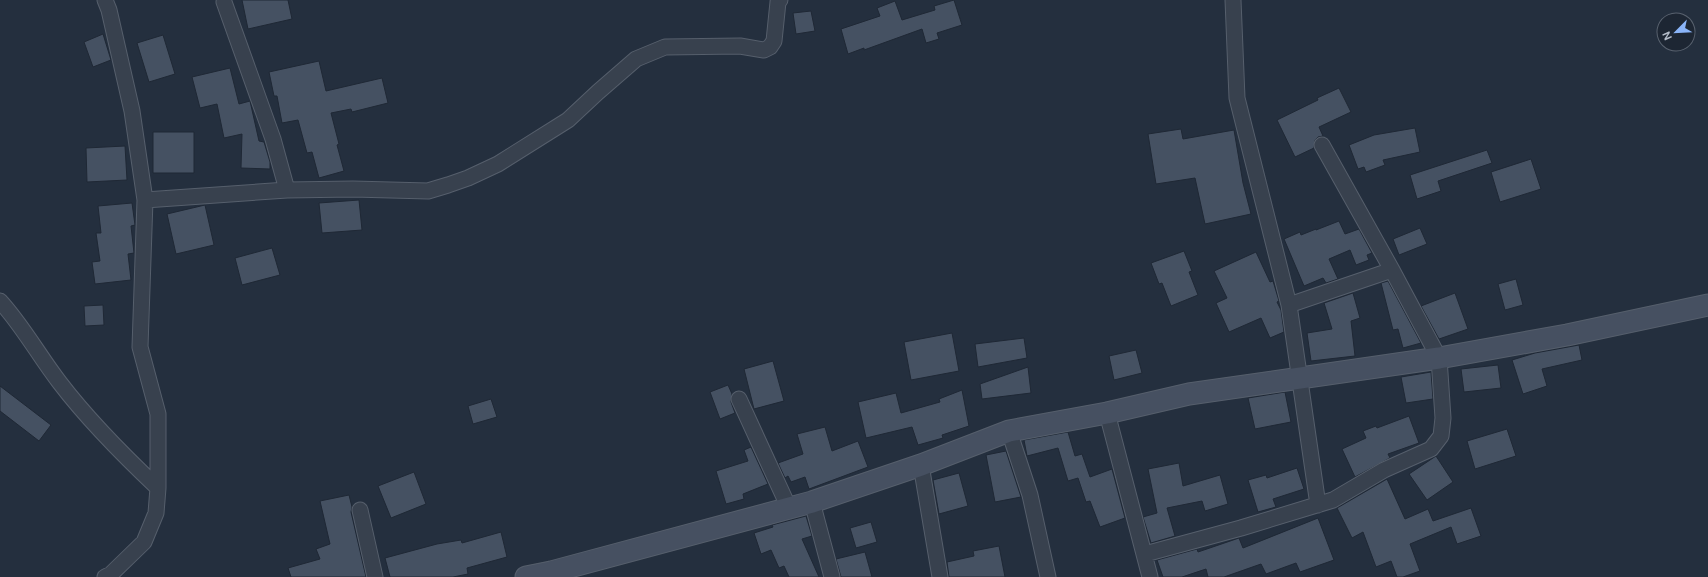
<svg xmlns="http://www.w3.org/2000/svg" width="1708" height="577" viewBox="0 0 1708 577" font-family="'DM Sans',sans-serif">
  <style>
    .building { fill: #455162; stroke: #1f2835 }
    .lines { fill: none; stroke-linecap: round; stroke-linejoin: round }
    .street-casing { stroke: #565f6c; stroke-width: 17 }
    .secondary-casing { stroke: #565f6c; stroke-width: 23 }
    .street { stroke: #38414e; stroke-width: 15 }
    .secondary { stroke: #465061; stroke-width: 21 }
  </style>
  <rect width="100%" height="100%" fill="#242f3e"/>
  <!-- building -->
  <path class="building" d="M242 0H288L292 19 248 29Z
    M954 0 962 25 937 33 939 39 926 43 922 29 864 50V48L848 54 841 29 880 16 877 8 895 1 902 20 935 10 934 6Z
    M811 11 815 31 796 34 793 13Z
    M103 34 111 60 93 67 84 42Z
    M163 35 175 74 149 82 137 43Z
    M319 61 326 91 382 78 388 103 352 112 351 109 331 113 339 144 337 145 344 171 319 178 312 152 307 153 298 120 282 123 277 96H274L269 72Z
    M230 68 239 104 250 101 259 141 264 142 270 162V169L241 168 242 134 224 138 217 104 200 108 192 77Z
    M1339 88 1351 112 1319 127 1323 136 1318 137 1315 140 1314 148 1295 157 1277 120 1318 100 1317 98Z
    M1415 128 1420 152 1383 160 1385 165 1366 172 1364 167 1358 169 1349 145 1374 135Z
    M1181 129 1183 139 1234 130 1243 183 1251 214 1205 224 1195 178 1156 184 1148 134Z
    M153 132H194V173H153Z
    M125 146 127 180 87 182 86 148Z
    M1487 150 1492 163 1438 181 1441 191 1417 199 1410 175Z
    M1531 159 1541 189 1500 202 1491 172Z
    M359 200 362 230 322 233 319 203Z
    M132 203 135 225 131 226 134 253 128 254 131 280 95 284 92 262 100 261 96 233H101L98 206Z
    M205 205 214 245 176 254 167 214Z
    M1339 221 1345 234 1359 229 1372 253 1367 255 1369 260 1356 265 1350 250 1329 259 1338 279 1326 283 1323 278 1304 286 1284 239 1300 232 1301 235 1316 229V230Z
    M1420 228 1427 244 1399 255 1393 239Z
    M272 248 280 275 242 285 235 258Z
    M1184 251 1192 271 1189 272 1198 295 1171 306 1162 283 1159 284 1151 263Z
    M1256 252 1270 282 1273 281 1279 301 1277 302 1281 310 1284 332 1270 338 1261 318 1229 332 1216 303 1227 298 1214 271Z
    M1516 279 1523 305 1505 310 1498 284Z
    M1388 281 1421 343 1403 348 1398 329 1393 330 1381 283Z
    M1353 293 1360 318 1351 321 1355 356 1311 361 1307 333 1332 329 1324 303Z
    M1455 293 1468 329 1439 339 1421 306Z
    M103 305 104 325 85 326 84 306Z
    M952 333 959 371 911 380 904 342Z
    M1024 338 1027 358 978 367 975 344Z
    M1579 345 1582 360 1542 369 1547 386 1523 394 1512 360 1535 353Z
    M1136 350 1142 373 1114 380 1109 356Z
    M773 361 784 401 754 409 744 369Z
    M1498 365 1501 388 1464 392 1461 369Z
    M1028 367 1031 393 982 399 980 384Z
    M1431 372 1433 399 1406 403 1401 377Z
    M728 385 732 394 731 402 735 413 720 419 710 392Z
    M0 386 51 425 39 441 0 411Z
    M962 390 969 426 942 435 943 438 918 445 912 427 866 438 858 402 896 393 901 413 940 402 939 399Z
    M1285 392 1291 422 1255 429 1248 398Z
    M491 399 497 417 473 424 468 406Z
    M1409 416 1419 443 1388 454 1390 458 1355 477 1342 449 1366 438 1363 431 1376 426 1377 428Z
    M825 427 832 451 858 441 868 467 809 489 805 477 791 482 788 476 785 478 778 463 803 454 797 434Z
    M1507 429 1516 456 1475 469 1467 441Z
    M1068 432 1075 456 1082 454 1090 477 1112 469 1125 518 1100 527 1090 501 1086 502 1078 478 1068 481 1058 448 1027 456 1024 440Z
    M751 447 768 484 743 494 744 499 726 504 716 471 748 461 744 450Z
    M1006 451 1021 497 995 502 986 455Z
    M1436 456 1453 482 1427 500 1409 474Z
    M1179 463 1183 486 1220 475 1228 504 1205 511 1202 501 1167 508 1175 536 1151 543 1143 517 1157 513 1148 469Z
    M1297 468 1304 489 1273 499 1276 507 1258 512 1248 480 1266 475 1267 478Z
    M414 472 426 504 391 518 378 486Z
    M959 473 968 506 939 514 933 480Z
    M1387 479 1405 519 1428 509 1433 521 1471 508 1481 536 1457 544 1451 527 1410 544 1420 571 1403 577H1397L1391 561 1376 567 1363 532 1352 538 1337 508Z
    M349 495 352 507 351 512 366 577H291L288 568 320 559 316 549 330 544 320 501Z
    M806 516 812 536 802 539 819 577H789L784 566 779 568 771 550 761 554 754 533 773 527 772 525Z
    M1318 518 1334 560 1300 572 1296 563 1266 574 1261 564 1224 577H1208L1206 569 1182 577H1163L1157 560 1197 549 1198 552 1239 538 1243 548Z
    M871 522 877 542 856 548 850 528Z
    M501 532 507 557 467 568 468 574 453 577H390L385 558 437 544 461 540 462 543Z
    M999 546 1005 577H949L947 562 974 556 973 551Z
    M865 552 872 577H841L836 559Z"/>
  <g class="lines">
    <!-- street casing -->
    <g class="street-casing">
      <path id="street" d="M105 0 109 10 132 111 145 200 140 347 158 414V488L156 513 144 542 111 574 105 577
        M1233 0 1237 98 1289 305 1318 505
        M224 2 273 139 287 190
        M145 200 287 190 353 189 428 191 448 185 468 178 498 164 568 120 598 92 636 59 665 47 740 46 764 50 770 47 774 41 778 2 780 0
        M0 301C23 326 39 356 60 383 89 421 123 455 158 488
        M1289 305 1392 270
        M739 399 789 508
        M1107 413 1150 577
        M1009 431 1030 495 1048 577
        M921 465 940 577
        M812 502 832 577
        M360 510 375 577
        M1145 554 1241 528 1333 500 1384 470 1431 449 1441 436 1443 418 1439 358 1392 270 1322 145"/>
    </g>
    <!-- secondary casing -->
    <g class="secondary-casing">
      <path id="secondary" d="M526 577 551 572 812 502 921 465 1009 431 1107 413 1189 394 1439 358 1567 335 1708 305"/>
    </g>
    <!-- street -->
    <use href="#street" class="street"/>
    <!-- secondary -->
    <use href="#secondary" class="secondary"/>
  </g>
  <!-- north arrow -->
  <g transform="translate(1676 32) rotate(246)"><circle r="19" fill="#1d2633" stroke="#59626f"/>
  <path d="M0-3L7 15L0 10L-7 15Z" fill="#8ab4f8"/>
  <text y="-6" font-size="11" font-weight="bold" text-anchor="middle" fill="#b4bcc9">N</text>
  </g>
</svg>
